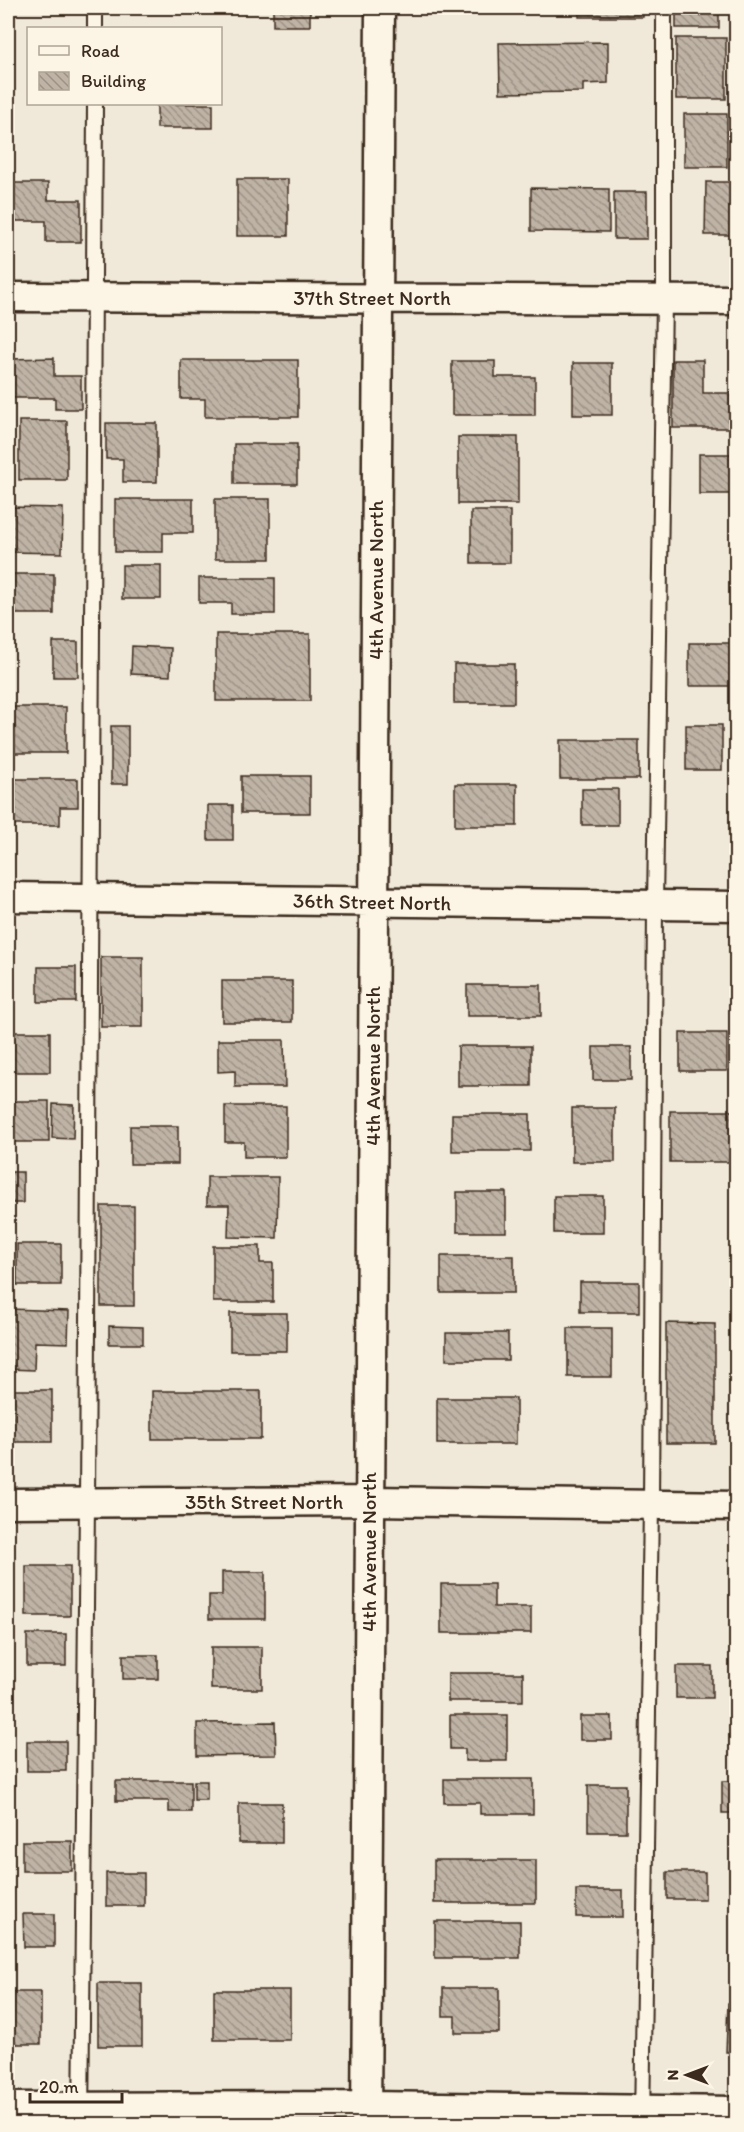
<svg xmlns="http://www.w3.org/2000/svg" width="744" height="2132" viewBox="0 0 744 2132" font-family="Itim,sans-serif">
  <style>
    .building { fill: url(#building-back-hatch); stroke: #3b2a1e; stroke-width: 1.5 }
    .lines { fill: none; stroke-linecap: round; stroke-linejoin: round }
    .lane-casing { stroke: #3b2a1e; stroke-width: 18 }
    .street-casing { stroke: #3b2a1e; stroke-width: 33 }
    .lane { stroke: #fcf5e5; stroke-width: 14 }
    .street { stroke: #fcf5e5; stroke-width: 28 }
    .labels { text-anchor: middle; stroke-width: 5; stroke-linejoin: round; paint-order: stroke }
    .street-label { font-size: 21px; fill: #3b2a1e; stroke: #fcf5e5 }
  </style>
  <defs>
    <pattern id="building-back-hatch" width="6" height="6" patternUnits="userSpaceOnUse" patternTransform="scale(1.5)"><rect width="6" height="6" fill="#beb3a4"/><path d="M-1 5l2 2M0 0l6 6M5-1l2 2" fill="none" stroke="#9c9285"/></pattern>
  </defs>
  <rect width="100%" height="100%" fill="#f0e9d9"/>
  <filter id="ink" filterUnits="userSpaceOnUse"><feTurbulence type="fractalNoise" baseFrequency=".0167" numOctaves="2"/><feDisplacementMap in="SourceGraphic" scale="12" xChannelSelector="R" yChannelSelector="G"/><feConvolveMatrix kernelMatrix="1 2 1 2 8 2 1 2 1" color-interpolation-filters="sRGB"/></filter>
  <g filter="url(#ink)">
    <!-- building -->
    <path class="building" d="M8 8H50V10H8Z
      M273 8H310V26H273Z
      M579 8H643V17H579Z
      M676 8H719V28H676Z
      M676 38H726V99H676Z
      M608 42V83L583 84V92L500 93 499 43Z
      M157 104H213V128H157Z
      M684 114H727V167H684Z
      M237 179H288V236H237Z
      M706 182H736V235H705Z
      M8 183H48V200H81V242H46V221H8Z
      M531 188 609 189V232L531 231Z
      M614 192H647V239H614Z
      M54 358V376H81V409H55V398H8V359Z
      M181 360H298V417H205V399H181Z
      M673 360H703V393H731V428H673Z
      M452 361H495V377H535V415H452Z
      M573 363H612V415H573Z
      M19 421H67V480H19Z
      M106 423H157V482H123V459H106Z
      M458 437H518V504H458Z
      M234 444H297V484H234Z
      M699 454H736V494H699Z
      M115 499H193V533H163V552H115Z
      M215 499H270V559H215Z
      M8 507 63 508 62 553 8 552Z
      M471 511H510V563H471Z
      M122 565H161V599H122Z
      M13 574H54V614H13Z
      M199 578H275V614H231V603H199Z
      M216 634H310V701H216Z
      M53 642H78V677H53Z
      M689 643H734V686H689Z
      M132 646 171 648 170 676 131 674Z
      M454 664H514V703H454Z
      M9 707H66V753H9Z
      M686 725H722V770H686Z
      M111 726H128V784H111Z
      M560 740H639V779H560Z
      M241 776H310V813H241Z
      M11 779H78V807H60V825H11Z
      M455 784H517V826H455Z
      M582 789H618V825H582Z
      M208 805H233V840H208Z
      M101 957H143V1027H101Z
      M38 967H76V1002H38Z
      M733 974H736V1016H733Z
      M222 981H292V1022H222Z
      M467 985H541V1016H467Z
      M8 1032H50V1072H8Z
      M680 1033H727V1071H680Z
      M218 1040H284L285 1087H235V1071L218 1072Z
      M458 1046H531V1086H458Z
      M593 1047H631V1080H593Z
      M8 1101H49V1142H8Z
      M53 1104 74 1105 73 1139 52 1138Z
      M225 1106H286V1157H244V1142H225Z
      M572 1108H615V1162H572Z
      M670 1111H736V1162H670Z
      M452 1114H530V1151H452Z
      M130 1126H178V1164H130Z
      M8 1172H23V1203H8Z
      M207 1177H278L277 1238 228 1237 229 1205H207Z
      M457 1192H506V1232H457Z
      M554 1196H603V1233H554Z
      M101 1206H134V1306H101Z
      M17 1244H61V1285H17Z
      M213 1246H260V1263H273V1302H213Z
      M441 1256H514V1293H441Z
      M580 1282H639V1312H580Z
      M8 1309 69 1311 68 1343 35 1342 34 1370 8 1369Z
      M230 1313H287V1351H230Z
      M666 1323 715 1324V1443H666Z
      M109 1326 143 1327V1344H109Z
      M568 1328H612V1377H568Z
      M446 1333H508V1360H446Z
      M12 1390H52V1442H12Z
      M152 1391H261V1439H152Z
      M437 1398H516V1444H437Z
      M26 1566H70V1616H26Z
      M222 1572H265V1619H209V1595H222Z
      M441 1584H494V1607H531V1633H441Z
      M27 1634H66V1666H27Z
      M211 1647H262V1689H211Z
      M123 1655H158V1679H123Z
      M676 1666H712V1698H676Z
      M448 1673H523V1701H448Z
      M450 1715H507V1761H465V1749H450Z
      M580 1716H612V1740H580Z
      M275 1722 276 1755 197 1756V1723Z
      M27 1741H66V1771H27Z
      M444 1779H533V1814H480V1803H444Z
      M116 1781H191V1812H169V1801H116Z
      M194 1781H207V1800H194Z
      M722 1781H736V1813H722Z
      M588 1785H626V1832H588Z
      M239 1803H282V1843H239Z
      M22 1841H72V1871H22Z
      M434 1860H536V1903H434Z
      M667 1872H705V1899H667Z
      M106 1873H144V1906H106Z
      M576 1890H623V1917H576Z
      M23 1914H54V1947H24Z
      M435 1921H520V1958H435Z
      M98 1983H142V2046H98Z
      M443 1988H499V2033H455V2016H443Z
      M214 1990H290V2040H214Z
      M8 1992H41V2044H8Z
      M728 2003H736V2052H726Z"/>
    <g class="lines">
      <!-- lane casing -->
      <g class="lane-casing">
        <path id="lane" d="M95 28V8
          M81 2124 87 1503 95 104
          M642 2124 651 1505 655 905 664 300V8"/>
      </g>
      <!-- street casing -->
      <g class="street-casing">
        <path id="street" d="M8 297 736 300
          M8 897 736 906
          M8 1503 370 1501 736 1506
          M8 2107 366 2106 736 2111
          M366 2124 380 8"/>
      </g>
      <!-- lane -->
      <use href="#lane" class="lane"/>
      <!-- street -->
      <use href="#street" class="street"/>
    </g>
  </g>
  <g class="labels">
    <!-- street labels -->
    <g class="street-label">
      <text x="372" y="305">37th Street North</text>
      <text transform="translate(376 580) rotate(-90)" y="7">4th Avenue North</text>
      <text transform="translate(372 902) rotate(1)" y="7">36th Street North</text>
      <text transform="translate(373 1066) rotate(-90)" y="7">4th Avenue North</text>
      <text x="264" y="1509">35th Street North</text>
      <text transform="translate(369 1552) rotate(-90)" y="7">4th Avenue North</text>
    </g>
  </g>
  <!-- margin -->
  <rect width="744" height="2132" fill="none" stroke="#fcf5e5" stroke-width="30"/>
  <rect x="15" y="15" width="714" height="2102" fill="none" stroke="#3b2a1e" stroke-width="2" filter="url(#ink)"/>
  <!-- legend -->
  <rect x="27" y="27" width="195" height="78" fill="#fcf5e5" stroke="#afa495" stroke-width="1.5"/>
  <rect x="39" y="46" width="30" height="9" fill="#fcf5e5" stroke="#afa495" stroke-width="1.5"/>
  <text x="81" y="57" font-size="18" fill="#3b2a1e">Road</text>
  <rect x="39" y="72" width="30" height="18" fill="url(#building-back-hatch)" stroke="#afa495" stroke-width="1.5"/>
  <text x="81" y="87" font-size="18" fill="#3b2a1e">Building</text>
  <!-- north arrow -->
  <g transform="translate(687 2075) rotate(270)" stroke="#fcf5e5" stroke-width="4.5" paint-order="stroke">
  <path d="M0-4.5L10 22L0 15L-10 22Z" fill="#3b2a1e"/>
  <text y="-9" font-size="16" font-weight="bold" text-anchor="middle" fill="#3b2a1e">N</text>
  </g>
  <!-- scale -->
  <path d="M30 2093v9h92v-9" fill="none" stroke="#3b2a1e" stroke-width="3"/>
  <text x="39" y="2093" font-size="18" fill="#3b2a1e" stroke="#fcf5e5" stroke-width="4.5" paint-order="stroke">20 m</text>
</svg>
